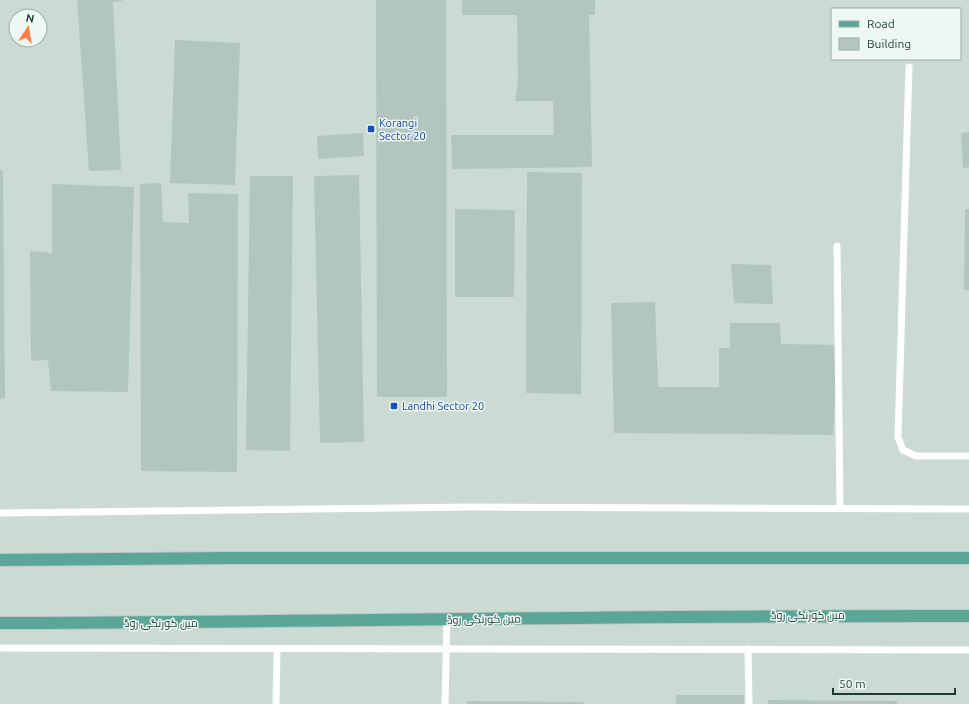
<svg xmlns="http://www.w3.org/2000/svg" width="969" height="704" viewBox="0 0 969 704" font-family="Ubuntu,Cairo,sans-serif">
  <style>
    .built { fill: #cbdbd4; fill-rule: evenodd }
    .building { fill: #b2c6be }
    .lines { fill: none; stroke-linecap: round; stroke-linejoin: round }
    .primary-casing { stroke: #c0c8c6; stroke-width: 14 }
    .lane { stroke: #fff; stroke-width: 7 }
    .primary { stroke: #5ba697; stroke-width: 12 }
    .transit-dot { fill: #1a4fb4; stroke: #edf7f3; stroke-width: 1.5 }
    .labels { text-anchor: middle; stroke-width: 3; stroke-linejoin: round; paint-order: stroke }
    .transit-label { font-size: 11px; fill: #164399; stroke: #edf7f3; text-anchor: start }
    .street-label { font-size: 11px; fill: #1d3c35; stroke: #edf7f3 }
  </style>
  <rect width="100%" height="100%" fill="#dcebe5"/>
  <!-- built -->
  <path class="built" d="M0 0H969V704H0ZM832 9H960V59H832ZM16 16H40V40H16Z"/>
  <!-- building -->
  <path class="building" d="M77 0H122V1L113 2 121 170 89 171Z
    M376 0H446L447 397H377Z
    M462 0H595V15H589L592 167 452 169 451 135H554L553 101H515L518 81 517 15H462Z
    M175 40 240 43 235 185 170 183Z
    M969 132V167L963 168 961 133Z
    M363 133 364 156 318 159 317 136Z
    M0 170H3L5 398 0 399Z
    M527 172 582 173 581 394 526 393Z
    M359 175 364 442 320 443 314 176Z
    M250 176H293L290 451 246 450Z
    M161 183 163 222 189 223 188 193 238 194 237 472 141 471 140 184Z
    M52 184 134 187 128 392 51 391 48 360 31 361 30 251 52 253Z
    M455 209 515 210 514 297H455Z
    M965 209H969V290H964Z
    M731 264 771 265 773 304 734 303Z
    M655 302 658 387H719V348H730V323H780L781 344 838 345 833 435 614 433 611 303Z
    M676 695H744V704H676Z
    M768 700 897 701V704H768Z
    M467 701 584 702V704H467Z"/>
  <g class="lines">
    <!-- primary casing -->
    <g class="primary-casing">
      <path id="primary" d="M0 560 232 558H969
        M0 623C323 622 646 615 969 616"/>
    </g>
    <!-- lane -->
    <path class="lane" d="M909 67 898 437 903 450 916 456H969
      M837 246 840 508
      M0 513 474 507 969 509
      M0 648 969 650
      M748 649 749 704
      M276 704 277 649
      M445 704 447 619"/>
    <!-- primary -->
    <use href="#primary" class="primary"/>
  </g>
  <!-- markers -->
  <g class="transit-dot">
    <rect x="367" y="125" width="8" height="8" rx="2"/>
    <rect x="390" y="402" width="8" height="8" rx="2"/>
  </g>
  <g class="labels">
    <!-- transit labels -->
    <g class="transit-label">
      <text x="379" y="127">Korangi<tspan x="379" dy="13">Sector 20</tspan></text>
      <text x="402" y="410">Landhi Sector 20</text>
    </g>
    <!-- street labels -->
    <g class="street-label">
      <text x="808" y="619">مین کورنگی روڈ</text>
      <text transform="translate(484 619) rotate(-1)" y="4">مین کورنگی روڈ</text>
      <text x="161" y="627">مین کورنگی روڈ</text>
    </g>
  </g>
  <!-- legend -->
  <rect x="831" y="8" width="130" height="52" fill="#edf7f3" stroke="#9aaca7"/>
  <rect x="839" y="21" width="20" height="6" fill="#5ba697" stroke="#9aaca7"/>
  <text x="867" y="28" font-size="12" fill="#1d3c35">Road</text>
  <rect x="839" y="38" width="20" height="12" fill="#b2c6be" stroke="#9aaca7"/>
  <text x="867" y="48" font-size="12" fill="#1d3c35">Building</text>
  <!-- north arrow -->
  <g transform="translate(28 28) rotate(12)"><circle r="19" fill="#edf7f3" stroke="#9aaca7"/>
  <path d="M0-3L7 15L0 10L-7 15Z" fill="#ff7e46"/>
  <text y="-6" font-size="11" font-weight="bold" text-anchor="middle" fill="#1d3c35">N</text>
  </g>
  <!-- scale -->
  <path d="M833 688v6h122v-6" fill="none" stroke="#1d3c35" stroke-width="2"/>
  <text x="839" y="688" font-size="12" fill="#1d3c35" stroke="#edf7f3" stroke-width="3" paint-order="stroke">50 m</text>
</svg>
